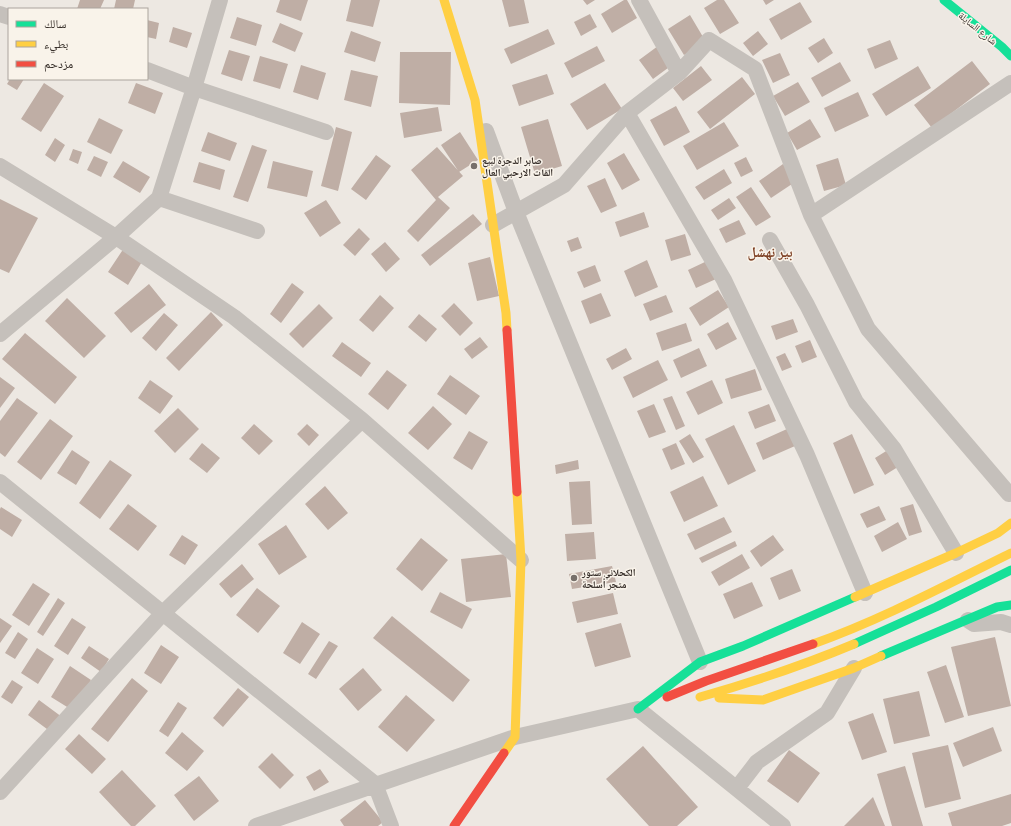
<svg xmlns="http://www.w3.org/2000/svg" width="1011" height="826" viewBox="0 0 1011 826" font-family="Poppins,'Noto Naskh Arabic',sans-serif">
  <style>
    .building { fill: #bfaea5 }
    .lines { fill: none; stroke-linecap: round; stroke-linejoin: round }
    .street { stroke: #c5c0bb; stroke-width: 16 }
    .fast { stroke: #16e098; stroke-width: 9 }
    .slow { stroke: #ffcf43; stroke-width: 9 }
    .jam { stroke: #f24e42; stroke-width: 9 }
    .poi-dot { fill: #766f6a; stroke: #f9f3ea; stroke-width: 1.5 }
    .labels { text-anchor: middle; stroke-width: 3; stroke-linejoin: round; paint-order: stroke }
    .street-label { font-size: 10px; fill: #362e29; stroke: #f9f3ea }
    .poi-label { font-size: 10px; font-weight: bold; fill: #362e29; stroke: #f9f3ea; text-anchor: start }
    .district-label { font-size: 14px; font-weight: bold; fill: #804428; stroke: #f9f3ea }
  </style>
  <rect width="100%" height="100%" fill="#ede8e2"/>
  <!-- building -->
  <path class="building" d="M80 0H104L100 9H77Z
    M116 0H135L133 9H114Z
    M280 0H308L301 21 276 12Z
    M351 0H380L373 27 346 21Z
    M502 0H524L529 23 509 27Z
    M583 0H595L587 5Z
    M624 0H627L637 18 612 33 601 14Z
    M717 0H724L739 23 720 34 704 8Z
    M763 0H774L766 5Z
    M800 2 812 22 781 40 769 19Z
    M590 14 597 27 581 36 574 22Z
    M690 15 706 42 684 55 668 29Z
    M237 17 262 25 256 46 230 38Z
    M147 20 159 23 156 39 147 37Z
    M280 23 303 33 295 52 272 42Z
    M173 27 192 33 187 48 169 42Z
    M548 29 555 44 511 64 504 49Z
    M351 31 381 42 375 62 344 52Z
    M758 31 768 44 753 56 743 43Z
    M824 38 833 53 818 63 808 48Z
    M890 40 898 59 875 69 867 49Z
    M597 46 605 61 572 78 564 63Z
    M658 46 672 65 653 79 639 60Z
    M229 50 250 56 242 81 221 74Z
    M400 52H451L450 105 399 103Z
    M780 53 790 75 773 83 762 60Z
    M260 56 288 64 280 89 253 81Z
    M972 61 990 84 932 128 914 105Z
    M840 62 851 81 822 97 811 78Z
    M301 65 326 73 318 100 293 92Z
    M701 66 712 80 683 101 673 88Z
    M918 66 931 88 886 116 872 94Z
    M351 70 378 76 371 107 344 100Z
    M547 74 554 94 519 106 512 85Z
    M742 77 755 94 710 129 697 112Z
    M10 79H24L17 90 7 84Z
    M798 82 810 102 785 116 773 96Z
    M44 83 64 96 41 132 21 119Z
    M136 83 163 93 155 114 128 103Z
    M605 83 622 109 587 130 570 104Z
    M858 92 869 116 835 132 824 108Z
    M676 106 690 132 664 146 650 120Z
    M438 107 442 131 404 138 400 113Z
    M99 118 123 130 111 154 87 142Z
    M548 119 562 166 535 174 521 127Z
    M810 119 821 137 797 150 787 133Z
    M724 122 739 146 697 170 683 146Z
    M336 127 352 132 338 191 321 186Z
    M208 132 237 143 230 161 201 151Z
    M460 132 478 160 459 172 441 145Z
    M55 138 65 145 55 162 45 155Z
    M252 145 267 150 248 202 233 197Z
    M437 147 463 176 438 197 450 208 418 242 407 231 436 200 411 170Z
    M73 149 82 152 78 164 69 160Z
    M624 153 640 180 622 190 607 163Z
    M376 155 391 166 366 200 351 189Z
    M94 156 108 162 101 177 87 170Z
    M746 157 753 171 741 177 734 163Z
    M838 158 846 185 824 191 816 165Z
    M123 161 150 177 140 193 113 177Z
    M273 161 313 171 307 197 267 188Z
    M199 162 225 170 220 190 193 182Z
    M783 164 795 182 771 198 759 181Z
    M724 169 732 183 704 200 695 187Z
    M605 178 617 206 601 213 587 186Z
    M751 187 771 217 756 226 736 197Z
    M729 198 736 208 718 220 711 210Z
    M0 199 38 218 9 273 0 269Z
    M326 200 341 223 320 237 304 213Z
    M644 212 649 227 620 237 615 222Z
    M473 214 482 224 430 266 421 255Z
    M739 220 746 234 726 243 719 229Z
    M359 228 370 239 355 256 343 245Z
    M685 234 691 255 671 261 665 240Z
    M578 237 582 248 571 252 567 241Z
    M385 242 400 259 386 272 371 254Z
    M124 248 143 260 128 285 108 272Z
    M490 257 499 296 477 301 468 263Z
    M647 260 658 287 635 297 624 271Z
    M707 261 716 279 696 288 688 270Z
    M595 265 601 281 584 288 577 272Z
    M292 283 304 292 281 323 270 314Z
    M149 284 166 305 131 333 114 313Z
    M718 290 729 307 700 326 689 308Z
    M601 293 611 316 590 324 581 301Z
    M380 295 394 308 373 332 359 320Z
    M666 295 673 312 650 321 643 304Z
    M67 298 106 336 84 358 45 321Z
    M454 303 473 323 460 336 441 316Z
    M319 304 333 318 303 348 289 334Z
    M211 312 223 325 179 371 166 358Z
    M164 313 178 325 156 351 142 338Z
    M419 314 437 329 426 342 408 327Z
    M793 319 798 332 776 340 771 326Z
    M728 322 737 339 716 350 707 334Z
    M686 323 692 341 662 351 656 333Z
    M25 333 77 377 55 404 2 359Z
    M480 337 488 347 472 359 464 349Z
    M810 340 817 357 802 363 795 346Z
    M342 342 371 363 361 377 332 356Z
    M626 348 632 359 612 370 606 359Z
    M699 348 707 366 681 378 673 360Z
    M785 353 792 367 782 371 776 357Z
    M658 360 668 380 633 398 623 377Z
    M755 369 762 390 731 399 725 379Z
    M387 370 407 385 388 410 368 394Z
    M450 375 480 396 466 415 437 394Z
    M0 377 15 388 0 408Z
    M150 380 173 396 160 414 138 398Z
    M712 380 723 403 698 415 686 392Z
    M672 396 685 426 676 430 663 399Z
    M17 398 38 413 5 457 0 453V421Z
    M654 404 666 432 649 438 637 411Z
    M769 404 776 421 755 429 748 412Z
    M433 406 452 424 428 450 408 433Z
    M178 408 199 429 175 453 154 431Z
    M50 419 73 436 41 480 17 462Z
    M254 424 273 441 259 455 241 438Z
    M307 424 319 435 309 446 297 434Z
    M734 425 756 471 728 485 705 439Z
    M787 429 795 446 763 460 756 443Z
    M469 431 488 442 472 470 453 458Z
    M690 434 704 457 693 463 679 441Z
    M852 434 874 485 854 494 833 443Z
    M202 443 220 458 207 473 189 459Z
    M676 443 685 464 671 470 662 449Z
    M891 448 901 465 885 475 875 458Z
    M72 450 90 462 76 485 57 473Z
    M110 460 132 475 100 519 79 503Z
    M578 460 579 469 556 474 555 465Z
    M703 476 718 506 684 522 670 492Z
    M590 481 592 524 572 525 569 482Z
    M325 486 348 513 328 530 305 504Z
    M128 504 157 526 138 551 109 529Z
    M913 504 922 532 909 536 900 508Z
    M879 506 886 520 867 528 860 514Z
    M1 507 22 520 12 537 0 529V509Z
    M724 517 732 532 695 550 687 534Z
    M898 522 907 539 882 552 874 536Z
    M286 525 307 557 279 575 258 544Z
    M594 532 596 559 567 561 565 534Z
    M182 535 198 545 185 565 169 555Z
    M773 535 784 550 761 567 750 551Z
    M421 538 448 560 422 591 396 569Z
    M735 541 737 546 702 563 699 558Z
    M506 554 511 597 466 602 461 559Z
    M742 554 750 568 719 586 711 572Z
    M242 564 254 579 231 598 219 584Z
    M612 566 616 582 572 589 569 574Z
    M792 569 801 591 779 600 770 578Z
    M752 582 763 606 734 619 723 594Z
    M33 583 50 594 29 626 12 615Z
    M257 588 280 606 258 633 236 615Z
    M440 592 472 609 462 629 430 612Z
    M613 593 618 614 577 623 572 602Z
    M58 598 65 603 43 636 37 632Z
    M392 616 470 680 453 702 373 638Z
    M0 618 12 626 0 643Z
    M72 618 86 627 68 655 54 646Z
    M302 622 320 634 300 664 283 653Z
    M621 623 631 657 595 667 585 633Z
    M18 632 28 639 15 659 5 653Z
    M995 637 1011 706 968 716 951 647Z
    M329 641 338 646 316 679 308 674Z
    M161 645 179 657 161 684 144 673Z
    M89 646 109 659 101 672 81 658Z
    M37 648 54 659 38 684 21 673Z
    M946 665 964 717 945 723 927 672Z
    M70 666 91 680 72 710 51 697Z
    M363 668 382 690 358 711 339 689Z
    M132 678 148 691 108 742 91 729Z
    M12 680 23 687 12 704 1 697Z
    M238 688 249 697 223 727 213 718Z
    M919 691 930 736 894 744 883 699Z
    M406 695 435 720 407 752 378 727Z
    M39 700 62 717 51 732 28 715Z
    M178 702 187 708 168 737 159 731Z
    M873 713 887 752 862 760 848 722Z
    M993 727 1002 751 963 767 953 743Z
    M182 732 204 751 187 771 165 753Z
    M79 734 106 759 92 774 65 749Z
    M948 745 961 799 925 808 912 753Z
    M643 746 698 807 677 826H649L606 779Z
    M789 750 820 773 798 803 767 781Z
    M272 753 294 775 280 789 258 767Z
    M905 766 923 826H892L877 774Z
    M320 769 329 782 314 791 306 777Z
    M122 770 156 806 135 826H131L99 792Z
    M199 776 219 801 194 821 174 795Z
    M1011 794V823L1002 826H952L948 813Z
    M873 797 885 826H844Z
    M365 800 383 822 378 826H344L340 820Z"/>
  <g class="lines">
    <!-- street -->
    <path class="street" d="M639 0 679 73
      M0 14 9 17
      M147 70 194 88 326 132
      M627 113 724 280 807 455 865 593
      M486 131 516 212 700 662
      M0 166 116 237 234 317 362 420 521 560
      M159 198 257 231
      M811 215 1011 83
      M493 225 564 185 627 113 679 73 709 40 755 69 811 215 868 329 1009 494
      M770 240 807 305 856 402 894 449 956 553
      M0 334 116 237 159 198 194 88 220 0
      M0 482 375 784 391 826
      M968 620 974 624 1001 622 1011 625
      M737 788 757 762 827 713 854 668
      M0 792 163 613 362 420
      M256 826 515 737 638 709 783 826"/>
    <!-- fast -->
    <path class="fast" d="M944 0 1002 47 1011 56
      M854 644 936 607 1011 570
      M881 656 997 607 1011 605
      M638 709 700 662 743 646 855 597"/>
    <!-- slow -->
    <path class="slow" d="M444 0 475 100 506 313 507 330
      M855 597 956 553 998 533 1011 523
      M813 644C881 620 946 585 1011 553
      M700 697C753 682 804 665 854 644
      M719 698 763 700 854 668 881 656
      M504 753 515 737 521 560 517 492"/>
    <!-- jam -->
    <path class="jam" d="M507 330 517 492
      M667 697 706 681 813 644
      M454 826 504 753"/>
  </g>
  <!-- markers -->
  <g class="poi-dot">
    <circle cx="474" cy="166" r="4"/>
    <circle cx="574" cy="578" r="4"/>
  </g>
  <g class="labels">
    <!-- street labels -->
    <g class="street-label">
      <text transform="translate(978 28) rotate(39)" y="4">شارع السايلة</text>
    </g>
    <!-- poi labels -->
    <g class="poi-label">
      <text x="482" y="164">صابر الدجرة لبيع<tspan x="482" dy="12">القات الارحبي العال</tspan></text>
      <text x="582" y="576">الكحلاني ستور<tspan x="582" dy="12">متجر أسلحة</tspan></text>
    </g>
    <!-- district labels -->
    <g class="district-label">
      <text x="770" y="257">بير نهشل</text>
    </g>
  </g>
  <!-- legend -->
  <rect x="8" y="8" width="140" height="72" fill="#f9f3ea" stroke="#aba49d"/>
  <rect x="16" y="21" width="20" height="6" fill="#16e098" stroke="#aba49d"/>
  <text x="44" y="28" font-size="12" fill="#362e29">سالك</text>
  <rect x="16" y="41" width="20" height="6" fill="#ffcf43" stroke="#aba49d"/>
  <text x="44" y="48" font-size="12" fill="#362e29">بطيء</text>
  <rect x="16" y="61" width="20" height="6" fill="#f24e42" stroke="#aba49d"/>
  <text x="44" y="68" font-size="12" fill="#362e29">مزدحم</text>
</svg>
